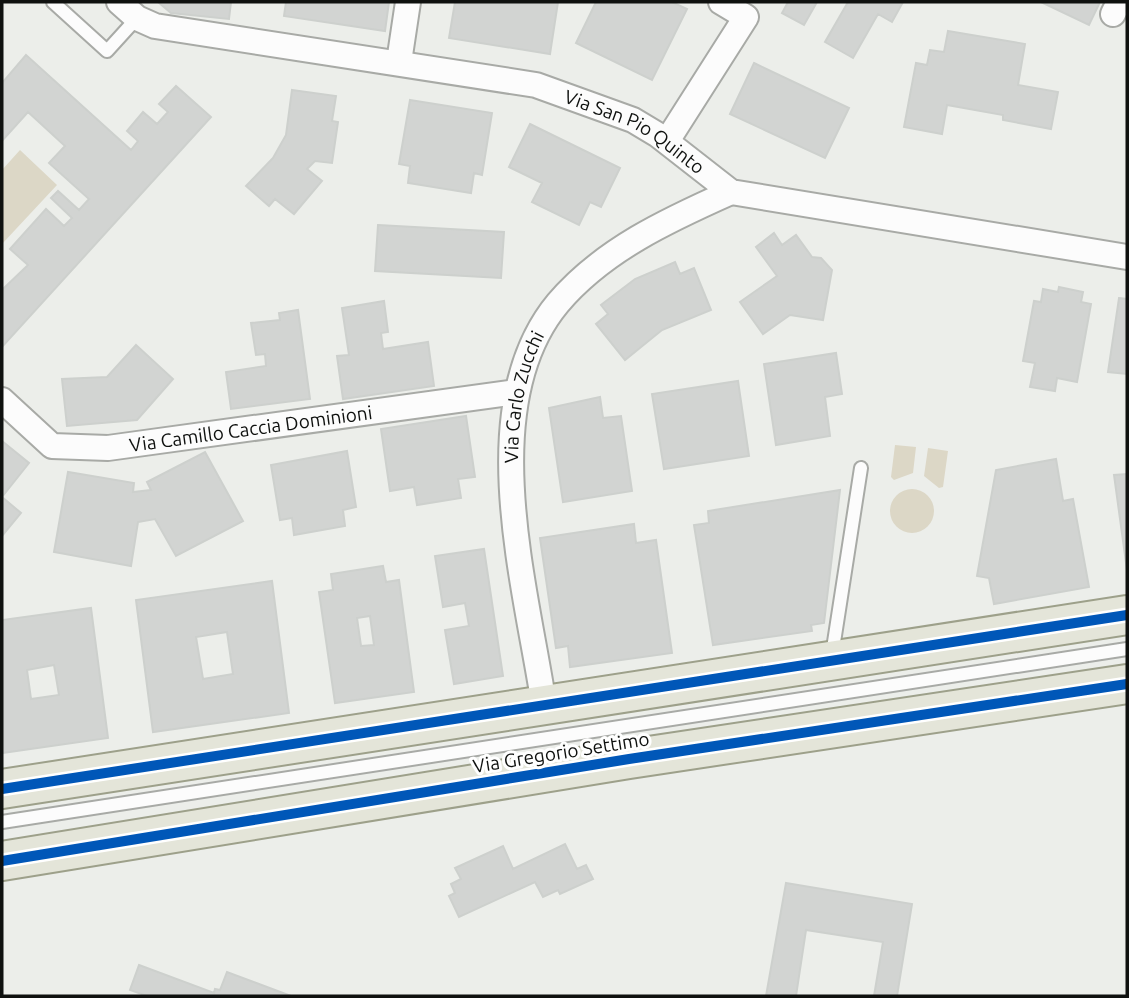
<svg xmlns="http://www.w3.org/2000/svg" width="1129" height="998" viewBox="0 0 1129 998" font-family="Ubuntu,sans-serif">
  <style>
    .green { fill: #dcd7c6 }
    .building { fill: #d2d4d2; stroke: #cdd0cd; stroke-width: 2; fill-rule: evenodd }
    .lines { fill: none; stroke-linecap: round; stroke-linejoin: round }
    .lane-casing { stroke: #a8aaa6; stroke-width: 16 }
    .street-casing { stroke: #a8aaa6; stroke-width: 28 }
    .primary-casing { stroke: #9da08a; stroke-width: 42 }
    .lane { stroke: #fcfcfc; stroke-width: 12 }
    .street { stroke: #fcfcfc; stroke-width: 24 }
    .primary { stroke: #e4e5d9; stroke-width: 38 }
    .cycleway-casing { stroke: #fff; stroke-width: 15 }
    .cycleway { stroke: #0057b8; stroke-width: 10 }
    .labels { text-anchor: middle; stroke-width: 6; stroke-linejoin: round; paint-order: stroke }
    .street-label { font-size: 19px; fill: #0f110f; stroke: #fff }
  </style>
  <rect width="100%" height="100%" fill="#eceeea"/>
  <!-- green -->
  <path class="green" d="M20 150 57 185 2 244V170Z
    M895 445 916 447 913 473 894 480 891 477Z
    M928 448 948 451 943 487 939 488 924 476Z
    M890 511a22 22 0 1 1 44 0a22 22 0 1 1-44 0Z"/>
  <!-- building -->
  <path class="building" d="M158 2H231L229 19 171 13Z
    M286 2H389L385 31 284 16Z
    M455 2H558L550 54 449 38Z
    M596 2H672L687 9 652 80 576 43Z
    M788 2H817L804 25 782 13Z
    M848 2H903L892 22 878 14 853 58 825 42Z
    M1041 2H1100L1089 25Z
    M948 31 1025 44 1018 85 1058 92 1051 129 1003 120V115L947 105 942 134 904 127 916 63 927 65 930 50 944 52Z
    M26 55 131 150 138 141 127 131 143 112 157 124 168 112 159 104 176 86 211 117 2 347V290L28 265 10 249 46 209 64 226 72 218 51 198 58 191 79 210 89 199 49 163 65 146 28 112 2 141V83Z
    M754 63 849 108 825 158 730 114Z
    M292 90 336 96 332 121 338 122 332 163 315 161 307 169 322 181 294 214 275 199 269 206 246 186 273 158 286 135Z
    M410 100 492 113 482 175 474 173 471 193 408 183 410 166 399 164Z
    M530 124 620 168 601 207 590 202 579 225 532 202 542 183 509 167Z
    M378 225 504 232 501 278 375 271Z
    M774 233 782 245 796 235 812 257 821 258 832 270 823 320 790 315 763 334 740 302 777 276 756 247Z
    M675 262 680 274 694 268 711 310 662 330 625 360 596 324 608 314 601 305 635 279Z
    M1059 287 1083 292 1081 302 1091 304 1077 382 1057 378 1055 391 1030 387 1035 363 1023 361 1034 301 1041 302 1043 289 1058 292Z
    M1119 298 1127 299V374L1108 372Z
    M384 301 388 332 381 333 383 349 428 342 434 386 343 399 337 356 349 355 342 308Z
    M298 310 310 399 231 409 226 372 266 366 265 354 256 355 251 323 280 320 279 313Z
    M136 345 173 379 137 420 67 426 62 379 107 377Z
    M836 353 842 394 825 397 830 436 776 445 764 364Z
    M738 381 749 456 664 469 652 394Z
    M600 397 603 418 621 416 632 491 563 502 549 408Z
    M466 416 475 477 458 479 461 498 417 505 414 487 390 491 381 429Z
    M2 441 29 463 2 497Z
    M347 451 356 507 343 510 345 526 294 535 292 518 280 520 271 465Z
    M205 452 243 521 176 556 155 519 138 522 131 566 54 552 68 472 134 483 133 492 151 490 147 482Z
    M1056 459 1063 501 1073 499 1089 587 994 604 989 578 977 576 996 470Z
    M1127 474V570L1114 475Z
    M840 490 824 623 811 625 812 631 713 645 694 525 709 523 708 511Z
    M2 497 21 513 2 536Z
    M634 524 636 543 656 540 672 653 570 667 568 646 556 648 540 538Z
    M484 549 503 676 454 684 445 630 469 626 465 603 443 607 435 556Z
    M383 566 386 582 399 580 414 692 335 703 319 592 333 590 331 574ZM370 616 374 645 361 646 357 618Z
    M272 581 289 713 153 732 136 600ZM227 632 233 674 203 679 196 637Z
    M91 608 108 738 2 753V620ZM54 665 59 695 31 699 27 670Z
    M565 844 577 869 586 865 593 879 560 894 558 890 543 897 535 882 459 917 449 896 455 893 451 884 461 879 455 868 503 846 513 869Z
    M786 883 912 904 897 996H874L883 942 806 930 796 996H766Z
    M139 965 214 993 215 989 220 990 227 972 291 996H147L130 990Z"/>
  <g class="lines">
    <!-- lane casing -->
    <g class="lane-casing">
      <path id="lane" d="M53 2 107 51 137 18
        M832 655 861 468
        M2 822 1127 649"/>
    </g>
    <!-- street casing -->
    <g class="street-casing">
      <g id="street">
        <path id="s1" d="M119 2 137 18 155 26 536 85 633 120 658 135 731 192 1127 257"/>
        <path d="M1113 14 1119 2"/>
        <path d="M399 62 408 2"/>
        <path d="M667 141 746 17 721 2"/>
        <path id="s2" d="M2 400 52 446 108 448 517 392"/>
        <path id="s3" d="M544 705C526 586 473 405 558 303 603 250 668 220 731 192"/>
      </g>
    </g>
    <!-- primary casing -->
    <g class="primary-casing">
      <path id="primary" d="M2 789 1127 615
        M2 861 629 759 1127 684"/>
    </g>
    <!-- lane -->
    <use href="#lane" class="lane"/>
    <!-- street -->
    <use href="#street" class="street"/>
    <!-- primary -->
    <use href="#primary" class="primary"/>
    <!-- cycleway casing -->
    <g class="cycleway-casing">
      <path id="cycleway" d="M2 789 1127 615
        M2 861 629 759 1127 684"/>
    </g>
    <!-- cycleway -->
    <use href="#cycleway" class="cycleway"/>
  </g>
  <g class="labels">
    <!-- street labels -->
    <g class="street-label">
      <text dy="7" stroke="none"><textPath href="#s1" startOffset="539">Via San Pio Quinto</textPath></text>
      <text dy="7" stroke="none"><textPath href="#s3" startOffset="312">Via Carlo Zucchi</textPath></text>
      <text dy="7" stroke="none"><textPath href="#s2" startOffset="268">Via Camillo Caccia Dominioni</textPath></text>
      <text transform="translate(561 752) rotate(-9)" y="7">Via Gregorio Settimo</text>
    </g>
  </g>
  <!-- border -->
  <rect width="1129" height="998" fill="none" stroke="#0f110f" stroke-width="7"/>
</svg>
